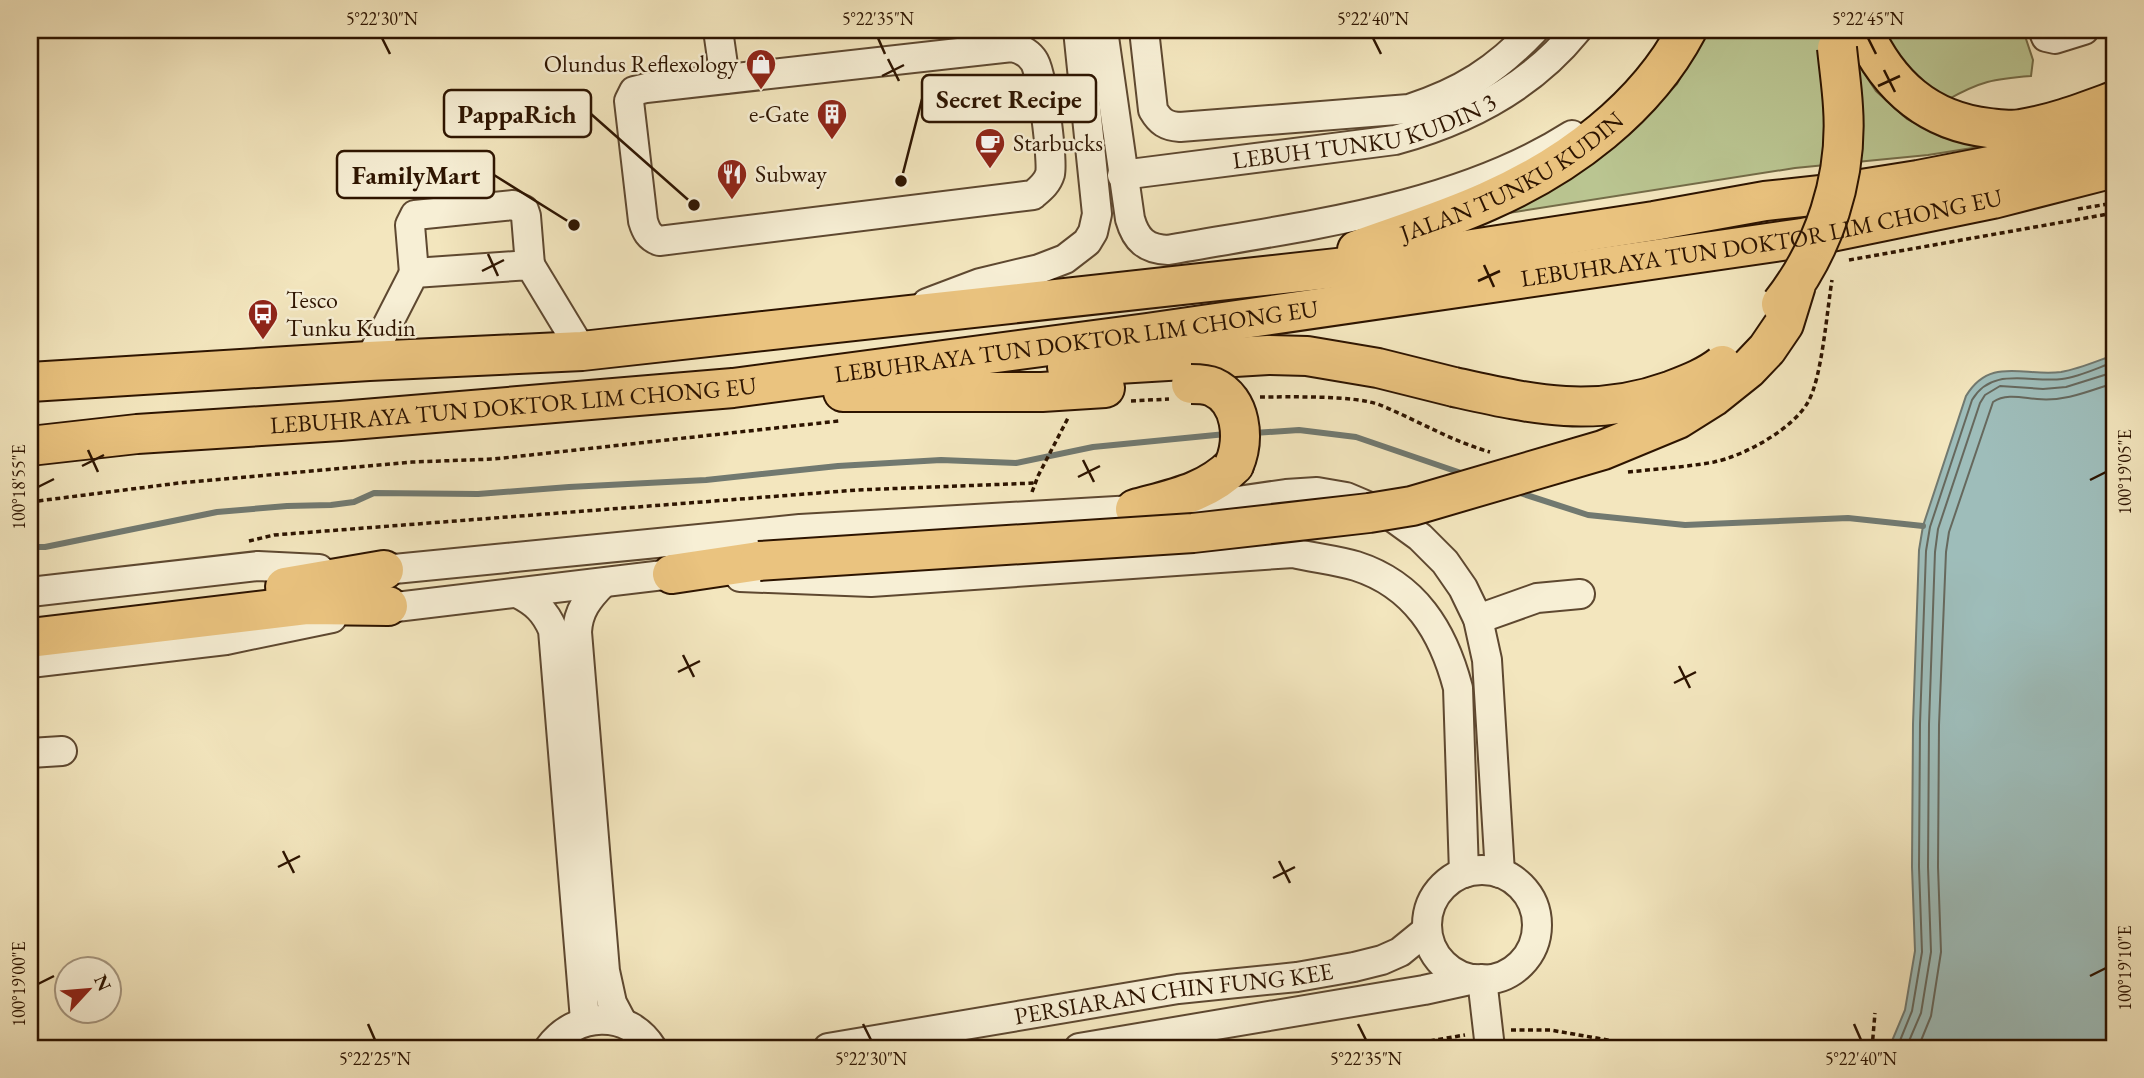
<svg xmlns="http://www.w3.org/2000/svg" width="2144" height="1078" viewBox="0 0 2144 1078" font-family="'EB Garamond',serif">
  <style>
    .green { fill: #bac591; stroke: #746c48; stroke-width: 2 }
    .water { fill: #9ebdba; stroke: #717970; stroke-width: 2 }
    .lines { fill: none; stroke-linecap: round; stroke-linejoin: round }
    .shore { stroke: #66685d; stroke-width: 2 }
    .stream { stroke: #717970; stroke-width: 6 }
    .minor-casing { stroke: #5e4830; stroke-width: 32 }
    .highway-casing { stroke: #2d1400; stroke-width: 42 }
    .path { stroke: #2d1400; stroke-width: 3.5; stroke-dasharray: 5 3.5; stroke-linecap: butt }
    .minor { stroke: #f7efd5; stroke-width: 28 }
    .highway { stroke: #eac37f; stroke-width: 38 }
    .highway-bridge-casing { stroke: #2d1400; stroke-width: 42; stroke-linecap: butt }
    .highway-bridge { stroke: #eac37f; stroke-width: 38 }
    .ticks { fill: none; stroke: #2d1400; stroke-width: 2.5 }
    .labels { text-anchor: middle; stroke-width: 5; stroke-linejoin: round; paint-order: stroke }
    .poi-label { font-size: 24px; fill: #2d1400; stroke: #f7efd5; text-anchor: start }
    .street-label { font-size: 24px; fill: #2d1400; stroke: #f7efd5 }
    .leader { fill: none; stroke: #2d1400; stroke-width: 2.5 }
    .callout-dot { fill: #2d1400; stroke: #f7efd5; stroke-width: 2.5 }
    .callout { fill: #f7efd5; stroke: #2d1400; stroke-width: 2.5 }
    .callout-label { font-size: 26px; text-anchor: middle; font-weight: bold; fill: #2d1400 }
    .neatline { fill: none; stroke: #2d1400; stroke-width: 2.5 }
    .ticks-label { font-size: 18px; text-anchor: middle; fill: #2d1400 }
  </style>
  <rect width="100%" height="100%" fill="#f3e6be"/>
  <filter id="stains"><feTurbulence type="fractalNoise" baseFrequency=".00286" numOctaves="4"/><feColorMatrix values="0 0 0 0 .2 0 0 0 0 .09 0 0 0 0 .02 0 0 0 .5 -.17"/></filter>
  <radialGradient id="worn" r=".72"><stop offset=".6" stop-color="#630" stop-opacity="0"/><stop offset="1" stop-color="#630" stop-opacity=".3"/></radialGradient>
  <!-- green -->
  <path class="green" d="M1706 30H1825L1853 56 1876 91 1907 119 1942 137 1985 146 1928 155 1795 168 1496 215 1636 127 1677 84Z
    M1879 30H2023L2033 60 2031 76C1993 79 1981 81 1947 100L1916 83Z"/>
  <!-- water -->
  <path class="water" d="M2114 355V1048H1889L1905 1010 1915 951 1912 867 1913 724 1919 550 1923 526 1966 396C1990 356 2024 377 2061 372 2079 369 2097 361 2114 355Z"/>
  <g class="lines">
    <!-- shore -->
    <path class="shore" d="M1897 1048 1912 1011 1922 952 1919 867 1920 724 1926 551 1930 527 1972 400C1992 366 2030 383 2062 379 2079 377 2097 368 2114 362
      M1906 1048 1921 1013 1931 952 1928 867 1929 724 1935 552 1938 529 1980 403 1985 395 2000 386 2043 389 2066 387 2114 372
      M1918 1048 1931 1016 1941 952 1938 867 1939 725 1946 552 1949 532 1993 402C2006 393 2023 398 2037 399 2064 402 2089 391 2114 383"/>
    <!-- stream -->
    <path class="stream" d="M1254 433 1299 430 1356 437 1464 474
      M1517 492 1588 515 1685 525 1848 518 1923 526
      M30 547H45L217 512 287 506 331 505 354 502 374 493 478 494 569 487 706 480 838 466 941 460 1016 463 1093 447 1226 434"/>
    <!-- minor casing -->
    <g class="minor-casing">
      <g id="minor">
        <path d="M718 30 725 79"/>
        <path d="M1103 30 1130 219C1136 240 1146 249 1168 250 1302 226 1456 209 1572 135"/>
        <path d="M1144 30 1153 110C1160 122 1166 126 1180 127L1409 109C1462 92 1496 70 1534 30"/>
        <path d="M2043 30 2046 37 2055 39 2084 30"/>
        <path d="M1012 47C1021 49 1029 53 1034 61 1042 71 1053 161 1050 174 1047 184 1040 189 1033 195L659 241C649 237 646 231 643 221L629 101 634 91 646 88Z"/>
        <path id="s1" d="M1122 175 1395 140C1465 121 1531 87 1577 30"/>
        <path d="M414 273 410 225 415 215 513 205 524 210 526 216 530 265"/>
        <path d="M927 303 980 283 1039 269 1065 259 1087 242 1093 232 1097 214 1078 30"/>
        <path d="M369 361 414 273 530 265 582 351"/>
        <path d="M366 570H384L800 529 1203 506 1286 494 1317 492 1346 497 1391 516 1420 537 1445 562 1463 588 1478 619 1487 660 1500 873"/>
        <path d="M740 577 871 582 1293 553C1314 558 1336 560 1356 566 1415 585 1443 631 1458 688L1464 873"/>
        <path d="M603 583C588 598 578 611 577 632L605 971 612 1003 622 1022"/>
        <path d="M30 592 258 566 319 569"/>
        <path d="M517 593C535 602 545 611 553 630L585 1020"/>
        <path d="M371 610 672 574 689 575"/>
        <path d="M1478 619 1537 598 1580 594"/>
        <path d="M30 663 226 640 332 618"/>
        <path d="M30 753 62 751"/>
        <circle cx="1482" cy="925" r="55"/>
        <path d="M1482 979 1490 1048"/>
        <path d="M549 1048C575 1012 628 1009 652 1048"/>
        <path id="s2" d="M828 1048 1178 989 1297 977 1354 967 1382 960 1400 952 1427 930"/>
        <path d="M1079 1048 1424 990 1474 979"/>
      </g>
    </g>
    <!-- highway casing -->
    <g class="highway-casing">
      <g id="highway">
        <path d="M1863 30C1888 85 1927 121 1989 128 1999 129 2011 131 2021 129 2053 124 2084 112 2114 101"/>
        <path id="s3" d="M1357 250C1401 234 1446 220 1488 201 1568 166 1646 108 1687 30"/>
        <path d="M1067 367 1268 355 1307 356 1378 368 1454 387"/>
        <path d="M30 382 369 361 582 351 1382 263 1654 221 1765 201 1830 194 1918 180 1995 165 2114 132"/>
        <path d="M843 392H1042L1105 388"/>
        <path id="s4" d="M30 446 137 434 340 421 733 388 1147 333 1802 238 1993 199 2114 168"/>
        <path d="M1135 509C1171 499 1207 493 1234 465"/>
        <path d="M672 574 759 561"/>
        <path d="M285 587 384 570"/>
        <path d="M30 638 308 605 388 606"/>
      </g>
    </g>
    <!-- path -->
    <path class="path" d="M2078 209 2114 203
      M1849 260 2114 213
      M30 347 37 346
      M1260 397C1289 397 1355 395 1380 405 1417 420 1451 441 1490 452
      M1131 401 1169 399
      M1628 472C1657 469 1686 467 1714 462 1744 456 1793 429 1808 402 1822 378 1827 310 1832 280
      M1032 492 1038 476 1068 418
      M32 494 31 482 38 481
      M30 502 179 483 412 462 494 459 839 421
      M249 541 274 535 857 490 1035 483
      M1511 1030H1550L1654 1048
      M1388 1048 1465 1035
      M1872 1048 1875 1013"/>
    <!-- minor -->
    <use href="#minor" class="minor"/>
    <!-- highway -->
    <use href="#highway" class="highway"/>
    <!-- highway-bridge casing -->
    <g class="highway-bridge-casing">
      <path id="highway-bridge" d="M1781 304C1824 249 1848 178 1843 107 1842 88 1839 68 1837 48
        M1191 384C1198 384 1206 384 1213 387 1242 400 1245 439 1234 465
        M1454 387C1531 404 1592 419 1670 391 1688 384 1707 377 1722 365
        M759 561 1193 533 1369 513 1412 506 1603 450 1678 419 1713 397 1748 369 1767 349 1784 324 1796 285"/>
    </g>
    <!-- highway-bridge -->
    <use href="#highway-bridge" class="highway-bridge"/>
  </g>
  <!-- ticks -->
  <path class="ticks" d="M382 38 390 54M878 38 885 54M1373 38 1381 54M1868 38 1876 54M888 59 899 81M1884 70 1895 92M882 76 904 65M1878 86 1900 76M488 254 498 276M1484 265 1494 287M482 271 504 260M1478 281 1500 271M88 450 98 472M1083 460 1094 482M82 466 104 455M1078 477 1100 466M2090 480 2106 472M38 487 54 479M683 655 694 677M1679 666 1690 688M678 672 700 661M1674 683 1696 672M283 851 294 873M1279 861 1290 883M278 867 300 856M1273 878 1295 867M2090 976 2106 968M38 984 54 976M368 1024 375 1040M863 1024 871 1040M1358 1024 1366 1040M1854 1024 1861 1040"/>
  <!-- icons -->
  <defs>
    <g id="shop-pin" transform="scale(1.575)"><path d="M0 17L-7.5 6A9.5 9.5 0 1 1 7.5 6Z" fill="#8f2418" stroke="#f7efd5"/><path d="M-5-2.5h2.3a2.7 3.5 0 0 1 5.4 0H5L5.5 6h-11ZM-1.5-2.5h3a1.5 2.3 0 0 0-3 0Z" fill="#fff"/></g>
    <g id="building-pin" transform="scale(1.575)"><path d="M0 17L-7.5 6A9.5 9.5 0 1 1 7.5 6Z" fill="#8f2418" stroke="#f7efd5"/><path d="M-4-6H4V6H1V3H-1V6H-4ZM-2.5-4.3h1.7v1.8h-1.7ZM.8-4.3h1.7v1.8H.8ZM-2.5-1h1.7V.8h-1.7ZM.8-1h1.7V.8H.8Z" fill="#fff"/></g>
    <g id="cafe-pin" transform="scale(1.575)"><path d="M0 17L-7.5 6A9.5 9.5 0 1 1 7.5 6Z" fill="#8f2418" stroke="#f7efd5"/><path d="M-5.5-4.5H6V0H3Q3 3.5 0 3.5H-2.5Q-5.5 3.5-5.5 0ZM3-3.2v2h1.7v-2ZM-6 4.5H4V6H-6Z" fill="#fff"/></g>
    <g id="restaurant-pin" transform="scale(1.575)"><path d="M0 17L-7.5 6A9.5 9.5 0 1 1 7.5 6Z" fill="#8f2418" stroke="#f7efd5"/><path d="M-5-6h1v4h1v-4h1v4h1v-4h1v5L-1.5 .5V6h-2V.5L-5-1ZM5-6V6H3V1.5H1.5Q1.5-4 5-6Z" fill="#fff"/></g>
    <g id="bus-pin" transform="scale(1.575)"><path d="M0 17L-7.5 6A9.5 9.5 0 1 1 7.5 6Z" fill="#8f2418" stroke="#f7efd5"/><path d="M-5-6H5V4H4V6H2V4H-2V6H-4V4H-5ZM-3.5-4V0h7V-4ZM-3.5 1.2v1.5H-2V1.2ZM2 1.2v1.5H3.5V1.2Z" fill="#fff"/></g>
  </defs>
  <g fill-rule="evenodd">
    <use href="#shop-pin" x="761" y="64"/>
    <use href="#building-pin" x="832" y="114"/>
    <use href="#cafe-pin" x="990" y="143"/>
    <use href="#restaurant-pin" x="732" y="174"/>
    <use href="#bus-pin" x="263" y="314"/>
  </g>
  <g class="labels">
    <!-- poi labels -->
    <g class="poi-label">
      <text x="738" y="72" text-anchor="end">Olundus Reflexology</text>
      <text x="809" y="122" text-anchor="end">e-Gate</text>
      <text x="1013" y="151">Starbucks</text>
      <text x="755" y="182">Subway</text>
      <text x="286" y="308">Tesco<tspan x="286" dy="28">Tunku Kudin</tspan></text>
    </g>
    <!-- street labels -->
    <g class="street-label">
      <text dy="8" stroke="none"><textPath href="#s1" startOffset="247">LEBUH TUNKU KUDIN 3</textPath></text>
      <text dy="8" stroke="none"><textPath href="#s3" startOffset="172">JALAN TUNKU KUDIN</textPath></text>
      <text dy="8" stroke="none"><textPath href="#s4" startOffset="1745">LEBUHRAYA TUN DOKTOR LIM CHONG EU</textPath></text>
      <text dy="8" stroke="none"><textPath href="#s4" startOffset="1052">LEBUHRAYA TUN DOKTOR LIM CHONG EU</textPath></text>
      <text dy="8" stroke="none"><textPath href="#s4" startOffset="485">LEBUHRAYA TUN DOKTOR LIM CHONG EU</textPath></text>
      <text dy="8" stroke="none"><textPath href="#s2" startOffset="350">PERSIARAN CHIN FUNG KEE</textPath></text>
    </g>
  </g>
  <!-- callouts -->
  <path class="leader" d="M901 181L922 99M694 205L591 114M574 225L494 175"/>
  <g class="callout-dot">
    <circle cx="901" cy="181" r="7"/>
    <circle cx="694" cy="205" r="7"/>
    <circle cx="574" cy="225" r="7"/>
  </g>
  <g class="callout">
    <rect x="922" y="75" width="174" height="47" rx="7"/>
    <rect x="444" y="90" width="147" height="47" rx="7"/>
    <rect x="337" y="151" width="157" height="47" rx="7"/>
  </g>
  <g class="callout-label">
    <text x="1009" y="108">Secret Recipe</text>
    <text x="517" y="123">PappaRich</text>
    <text x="416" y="184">FamilyMart</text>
  </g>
  <!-- margin -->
  <rect width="2144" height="1078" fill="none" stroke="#f3e6be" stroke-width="77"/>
  <!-- north arrow -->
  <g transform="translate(88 990) rotate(64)"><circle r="33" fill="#f7efd5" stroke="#a69780" stroke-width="2"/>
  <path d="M0-5L12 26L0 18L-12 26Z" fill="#8f2418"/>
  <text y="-10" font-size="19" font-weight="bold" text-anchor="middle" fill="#2d1400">N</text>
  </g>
  <rect x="38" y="38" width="2068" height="1002" class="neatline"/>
  <g class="ticks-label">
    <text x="382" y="25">5°22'30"N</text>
    <text x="878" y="25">5°22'35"N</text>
    <text x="1373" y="25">5°22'40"N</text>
    <text x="1868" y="25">5°22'45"N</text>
    <text transform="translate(2125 472) rotate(-90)" y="6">100°19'05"E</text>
    <text transform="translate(19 487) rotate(-90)" y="6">100°18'55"E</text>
    <text transform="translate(2125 968) rotate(-90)" y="6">100°19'10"E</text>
    <text transform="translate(19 984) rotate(-90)" y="6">100°19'00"E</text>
    <text x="375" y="1065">5°22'25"N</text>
    <text x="871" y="1065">5°22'30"N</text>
    <text x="1366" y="1065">5°22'35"N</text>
    <text x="1861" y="1065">5°22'40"N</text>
  </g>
  <rect width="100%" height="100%" filter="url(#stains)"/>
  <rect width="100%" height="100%" fill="url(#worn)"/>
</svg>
